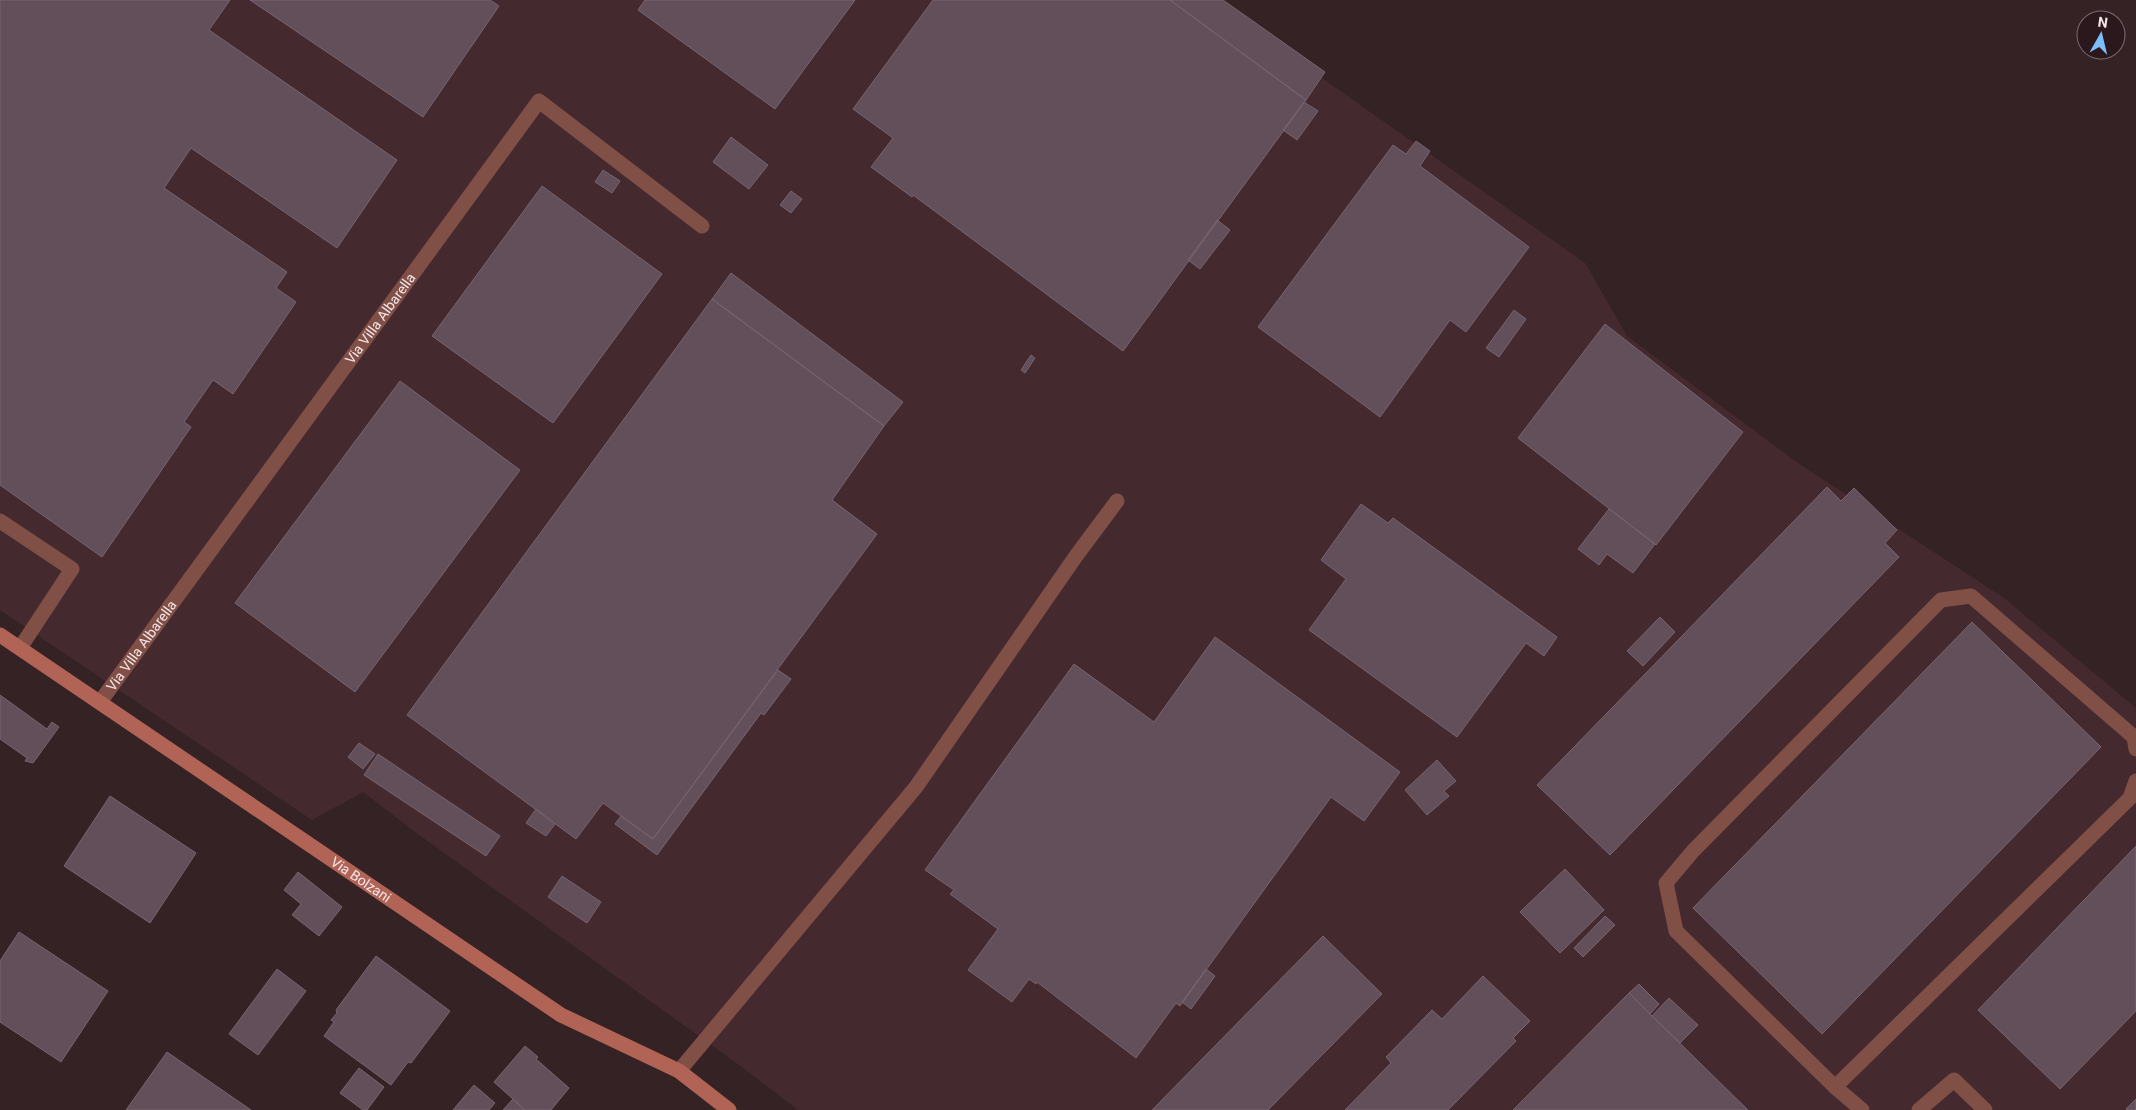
<svg xmlns="http://www.w3.org/2000/svg" width="2136" height="1110" viewBox="0 0 2136 1110" font-family="Roboto,sans-serif">
  <style>
    .built { fill: #442a2f }
    .building { fill: #624f5a; stroke: #786470 }
    .lines { fill: none; stroke-linecap: round; stroke-linejoin: round }
    .lane { stroke: #804f46; stroke-width: 15 }
    .street { stroke: #804f46; stroke-width: 15 }
    .secondary { stroke: #b16356; stroke-width: 15 }
    .labels { text-anchor: middle; stroke-width: 4; stroke-linejoin: round; paint-order: stroke }
    .street-label { font-size: 14px; fill: #f5e7e9; stroke: #2b181c }
  </style>
  <rect width="100%" height="100%" fill="#352225"/>
  <!-- built -->
  <path class="built" d="M0 0H1211L1585 263 1627 336 1795 461 2004 598 2136 708V1110H798L742 1067 422 837 363 792 312 820 0 610Z"/>
  <!-- building -->
  <path class="building" d="M0 0H230L209 30 397 160 337 248 191 148 164 188 287 272 276 288 296 302 233 394 213 380 184 422 191 427 102 557 0 485Z
    M250 0H490L499 6 423 117Z
    M645 0H855L775 109 638 10Z
    M933 0H1170L1306 100 1123 351 913 195 912 197 871 167 893 138 853 109Z
    M1170 0H1223L1325 72 1306 100Z
    M1304 102 1318 111 1297 140 1283 130Z
    M731 137 768 165 749 189 713 162Z
    M1416 141 1430 151 1420 166 1529 247 1466 332 1450 320 1380 417 1258 327 1393 145 1406 154Z
    M603 170 620 181 612 193 595 182Z
    M542 186 662 274 553 423 432 336Z
    M791 191 802 199 791 213 780 205Z
    M1217 220 1230 230 1200 269 1188 260Z
    M731 273 903 402 884 426 712 299Z
    M712 299 884 426 832 500 877 534 653 839 603 803 576 839 407 715Z
    M1514 310 1526 319 1499 357 1486 348Z
    M1605 324 1743 432 1656 545 1518 438Z
    M1031 355 1035 358 1025 373 1021 370Z
    M400 381 520 470 355 692 235 603Z
    M1827 487 1841 501 1854 488 1897 530 1885 543 1899 557 1610 855 1537 785Z
    M1361 504 1388 523 1393 518 1557 637 1544 656 1526 643 1457 737 1309 630 1346 579 1321 560Z
    M1609 509 1655 544 1633 573 1607 554 1599 565 1578 549Z
    M1660 617 1675 632 1643 666 1627 651Z
    M1972 622 2101 747 1822 1034 1693 908Z
    M1215 637 1400 772 1364 821 1331 797 1180 1006 1176 1003 1136 1058 1037 982 1036 984 1029 979 1012 1002 968 970 998 929 950 894 954 890 925 870 1074 664 1154 722Z
    M778 670 791 679 764 715 761 713 657 855 615 824 621 816 653 839Z
    M0 695 47 729 52 722 59 727 33 763 25 761 27 758 0 739Z
    M359 743 375 754 363 769 348 757Z
    M378 754 500 836 486 856 364 775Z
    M1437 760 1456 781 1444 791 1449 796 1427 815 1405 790Z
    M110 796 196 853 150 923 64 866Z
    M536 809 555 824 546 836 526 823Z
    M2136 846V1011L2060 1089 1978 1010Z
    M1565 869 1604 910 1560 953 1520 912Z
    M298 872 342 907 319 936 292 915 301 904 284 890Z
    M562 876 601 902 587 923 548 897Z
    M1605 916 1615 925 1583 957 1574 948Z
    M19 932 108 991 61 1062 0 1022V961Z
    M1323 936 1382 994 1268 1110H1152Z
    M376 956 450 1011 411 1063 408 1062 391 1085 324 1036 334 1022 331 1020 337 1013 336 1010Z
    M277 969 306 991 258 1055 229 1034Z
    M1206 969 1215 976 1191 1009 1182 1002Z
    M1483 976 1530 1021 1513 1038 1516 1041 1448 1110H1345L1391 1063 1386 1057 1432 1010 1442 1019Z
    M1639 984 1659 1004 1650 1014 1629 993Z
    M1629 993 1650 1014 1748 1110H1513Z
    M1669 998 1698 1025 1680 1043 1652 1016Z
    M525 1046 538 1057 536 1059 569 1088 551 1110H525L494 1082Z
    M167 1052 251 1110H126Z
    M359 1068 384 1087 367 1110H363L340 1093Z
    M474 1085 495 1103 489 1110H453Z
    M513 1099 524 1109V1110H503Z
    M2136 1099V1110H2127L2126 1109Z"/>
  <g class="lines">
    <!-- lane -->
    <path class="lane" d="M0 521 72 569 20 648
      M679 1071 916 787 1076 556 1117 501
      M1835 1087 2130 798 2136 781
      M1862 1110 1835 1087 1676 931 1666 883 1693 851 1941 600 1971 596 2134 737 2136 749
      M1919 1110 1954 1080 1985 1110"/>
    <!-- street -->
    <path class="street" id="s1" d="M100 702 539 101 702 226"/>
    <!-- secondary -->
    <path class="secondary" id="s2" d="M0 635 561 1015 679 1071 729 1110"/>
  </g>
  <g class="labels">
    <!-- street labels -->
    <g class="street-label">
      <text dy="5" stroke="none"><textPath href="#s1" startOffset="475">Via Villa Albarella</textPath></text>
      <text dy="5" stroke="none"><textPath href="#s1" startOffset="70">Via Villa Albarella</textPath></text>
      <text dy="5" stroke="none"><textPath href="#s2" startOffset="436">Via Bolzani</textPath></text>
    </g>
  </g>
  <!-- north arrow -->
  <g transform="translate(2101 35) rotate(8)"><circle r="24" fill="#2b181c" stroke="#7c6b6e"/>
  <path d="M0-4L9 19L0 12L-9 19Z" fill="#7cbef9"/>
  <text y="-8" font-size="14" font-weight="bold" text-anchor="middle" fill="#f5e7e9">N</text>
  </g>
</svg>
